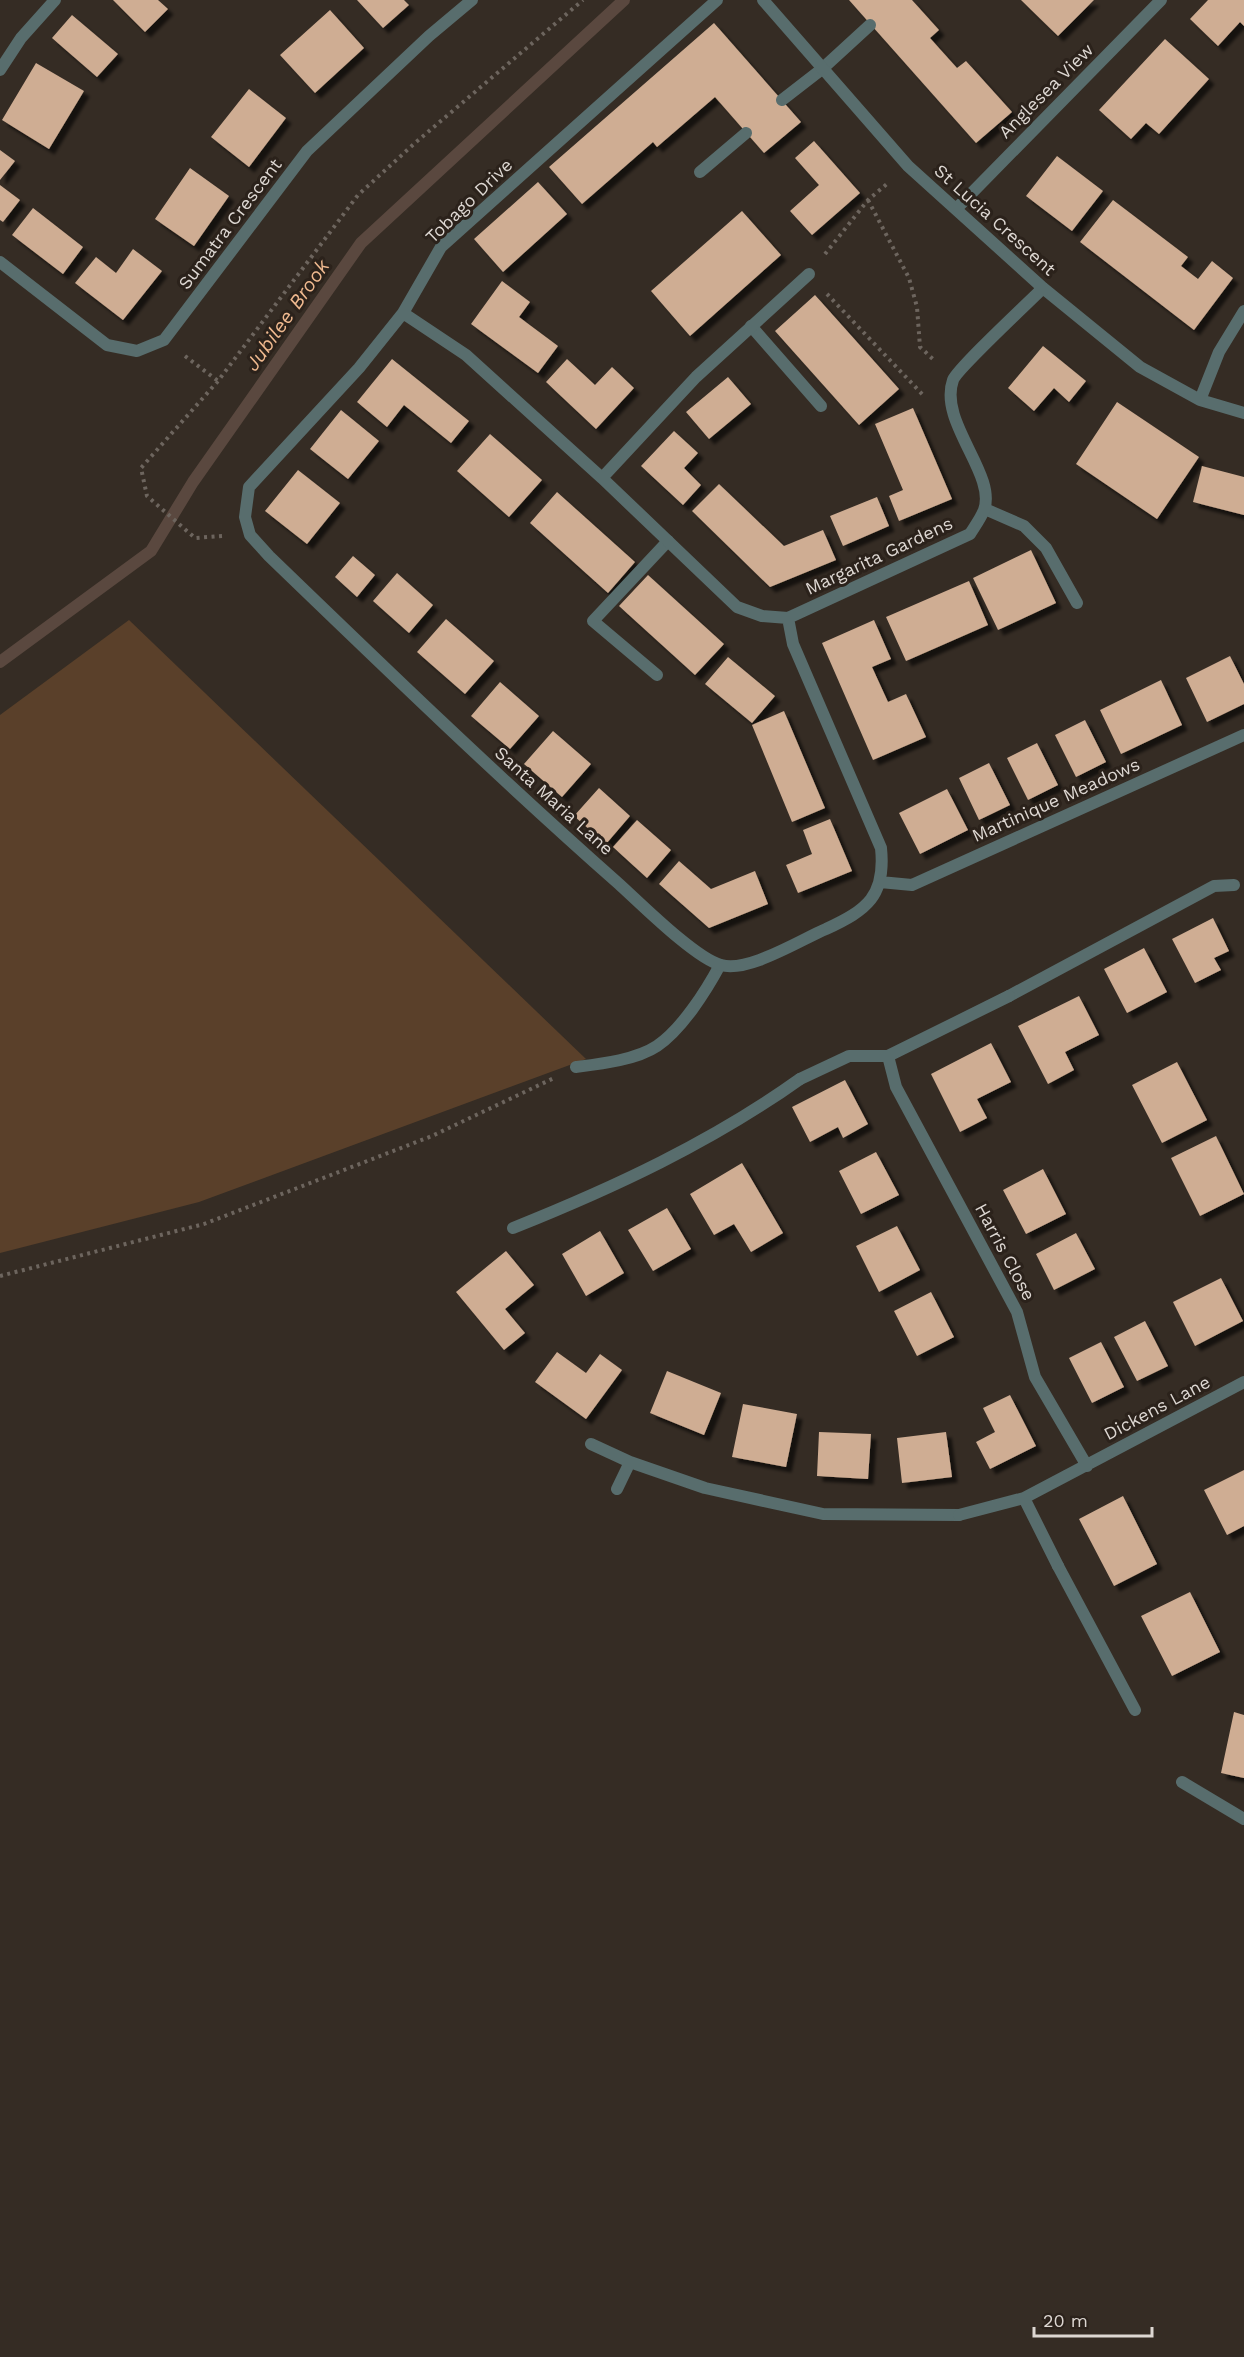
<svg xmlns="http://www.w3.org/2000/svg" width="1244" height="2357" viewBox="0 0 1244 2357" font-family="'Work Sans',sans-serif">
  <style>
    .green { fill: #5a402a }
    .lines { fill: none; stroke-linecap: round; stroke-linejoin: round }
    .stream { stroke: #5a483f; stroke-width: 12 }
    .building { fill: #cfad93; filter: url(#shadow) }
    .path { stroke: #6d655e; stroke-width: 4; stroke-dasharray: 3 4.5; stroke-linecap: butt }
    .service { stroke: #586d6d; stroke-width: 12 }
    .minor { stroke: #586d6d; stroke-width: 12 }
    .labels { text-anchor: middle; stroke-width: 6; stroke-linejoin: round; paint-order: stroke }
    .street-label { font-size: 18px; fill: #ddd7d2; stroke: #2b221b }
    .water-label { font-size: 20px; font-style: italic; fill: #efb98f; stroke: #2b221b }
  </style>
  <defs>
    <filter id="shadow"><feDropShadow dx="5.5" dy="5.5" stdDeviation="1.5" flood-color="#0009"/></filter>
  </defs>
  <rect width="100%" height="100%" fill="#352c24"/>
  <!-- green -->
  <path class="green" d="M129 620 586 1059 199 1202 0 1253V715Z"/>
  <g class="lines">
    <!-- stream -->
    <path class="stream" d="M0 662 151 551 193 482 361 243 624 0"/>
  </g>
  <!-- building -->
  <path class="building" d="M113 0H158L168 9 145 32Z
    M357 0H404L409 5 383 28Z
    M849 0H912L939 30 930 38 957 68 966 61 1012 112 976 143Z
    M1021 0H1094L1058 36Z
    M1208 0H1244V26L1240 22 1218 46 1190 19Z
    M330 10 364 48 315 93 280 55Z
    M72 15 118 54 97 77 52 38Z
    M714 23 801 122 764 153 715 97 657 147 653 142 582 204 549 167Z
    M1165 39 1209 79 1159 134 1146 123 1131 139 1099 110Z
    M36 63 84 91 49 149 2 120Z
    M249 89 286 118 249 167 211 137Z
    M814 141 860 193 812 235 790 211 819 185 795 158Z
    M0 150 15 161 0 180Z
    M1057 156 1103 191 1072 231 1026 196Z
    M190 168 229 196 194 246 155 219Z
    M538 182 567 214 503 272 474 239Z
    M0 185 20 200 3 222 0 220Z
    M1113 200 1188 257 1181 266 1198 279 1212 261 1233 278 1194 330 1080 242Z
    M33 208 83 247 63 274 12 235Z
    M742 211 781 255 690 336 651 291Z
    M133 249 162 271 123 320 75 283 96 257 116 273Z
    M502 281 530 302 519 317 558 346 538 373 471 324Z
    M815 295 899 389 859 425 775 331Z
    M1043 346 1086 381 1069 402 1054 388 1034 411 1008 388Z
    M392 359 469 421 451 443 404 405 387 427 357 402Z
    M567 359 595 385 612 367 634 388 596 429 546 382Z
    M728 377 751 404 709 439 686 412Z
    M1117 402 1199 457 1157 519 1076 464Z
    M913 408 952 499 899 521 889 496 903 490 875 424Z
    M341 410 379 441 348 479 310 449Z
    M674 431 698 453 684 468 701 485 683 505 641 466Z
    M490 434 542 480 509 517 457 471Z
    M1202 466 1244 477V515L1193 502Z
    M298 470 340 503 307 544 265 511Z
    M719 484 784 546 823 530 836 560 770 587 692 511Z
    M557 492 635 562 608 593 530 523Z
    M877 497 889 526 843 546 830 516Z
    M1031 550 1056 603 998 630 973 578Z
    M353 556 375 575 357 597 335 577Z
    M397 573 433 605 409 633 373 601Z
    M648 575 724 644 695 675 619 606Z
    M969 581 988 625 906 661 886 617Z
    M446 619 494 661 465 694 417 652Z
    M874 620 891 659 872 667 888 702 906 694 926 737 873 760 822 643Z
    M1230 656 1244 684V704L1207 722 1186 678Z
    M728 657 775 696 752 723 705 684Z
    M1161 680 1182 725 1121 754 1100 710Z
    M500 682 539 716 510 749 471 716Z
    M784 711 825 808 792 822 752 725Z
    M1085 720 1106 762 1076 777 1055 735Z
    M553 731 591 764 562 797 524 764Z
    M1037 743 1058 785 1028 800 1007 758Z
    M989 763 1010 805 979 820 959 778Z
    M599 788 630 816 606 844 574 816Z
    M947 789 968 830 920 854 899 813Z
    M830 819 852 871 798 893 786 865 812 854 803 830Z
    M637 820 671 850 647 878 613 847Z
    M679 861 711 889 755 871 768 904 709 928 659 884Z
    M1213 918 1229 951 1214 958 1221 970 1195 983 1172 939Z
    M1144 948 1167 992 1127 1013 1104 969Z
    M1079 996 1099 1035 1065 1052 1074 1070 1048 1084 1018 1026Z
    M991 1043 1011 1082 977 1099 987 1118 960 1132 931 1074Z
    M1177 1062 1207 1120 1162 1143 1132 1085Z
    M845 1080 868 1124 843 1138 838 1127 810 1142 792 1107Z
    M1216 1136 1244 1194 1200 1216 1171 1158Z
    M876 1152 899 1195 861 1214 839 1171Z
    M742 1163 783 1233 751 1252 734 1224 714 1235 690 1194Z
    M1043 1169 1066 1214 1026 1234 1003 1190Z
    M667 1208 691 1249 653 1271 628 1230Z
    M897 1226 920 1270 879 1292 856 1246Z
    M600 1231 624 1273 586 1296 562 1254Z
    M1076 1233 1095 1269 1054 1290 1036 1254Z
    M506 1251 534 1285 505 1309 525 1333 504 1350 456 1292Z
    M1221 1278 1243 1321 1195 1346 1173 1302Z
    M931 1292 954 1337 917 1356 894 1311Z
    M1145 1321 1168 1366 1137 1381 1114 1337Z
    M1101 1342 1124 1387 1092 1403 1069 1358Z
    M557 1352 586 1373 600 1354 622 1370 586 1419 535 1382Z
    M667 1371 721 1393 704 1435 650 1413Z
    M1010 1395 1036 1446 990 1469 976 1442 995 1432 983 1408Z
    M743 1404 797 1414 786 1467 732 1457Z
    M819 1432 871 1434 868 1479 817 1476Z
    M946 1432 952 1477 902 1483 897 1438Z
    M1244 1470V1526L1227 1535 1204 1490Z
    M1123 1496 1157 1564 1114 1586 1079 1519Z
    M1190 1592 1220 1652 1172 1676 1141 1616Z
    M1234 1712 1244 1715V1778L1221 1773Z"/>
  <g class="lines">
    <!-- path -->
    <path class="path" d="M868 200 909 278 917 307 920 347 935 361
      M825 254 868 200 888 183
      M827 294 923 395
      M185 356 218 381
      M222 536 195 538 147 496 141 468 218 381 358 195 415 143 583 0
      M0 1276 204 1224 432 1136 554 1078"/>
    <!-- service -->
    <path class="service" d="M782 100 822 69 870 25
      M700 172 746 133
      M751 326 821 406
      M985 509 1024 526 1046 548 1077 603
      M657 675 593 621 668 541
      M1009 996 1214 886 1234 885
      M576 1067C600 1064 636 1060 657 1046 682 1029 706 991 720 965
      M513 1228C613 1188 712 1142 800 1079
      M591 1444 630 1462 705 1488 823 1514 959 1515
      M617 1489 630 1462
      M1058 1566 1135 1710
      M1182 1782 1244 1819"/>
    <!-- minor -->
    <path class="minor" d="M717 0 441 247 403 313 359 368 249 487 245 517 250 535 269 556C384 667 499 778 619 884 640 903 696 959 721 965 748 973 800 940 826 929 867 910 886 896 881 848L793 644 788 618
      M763 0 908 166 1043 288 1140 367 1200 400 1244 413
      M0 70 21 38 55 0
      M957 208 1161 0
      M0 262 107 345 137 351 164 340 307 151 429 36 472 0
      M403 313 466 355 602 478 737 607 762 616 788 618 970 534C975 526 981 518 984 510 997 474 938 422 953 380 957 369 1029 302 1043 288
      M1200 400 1219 352 1244 311
      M602 478 696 377 809 274
      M880 882 912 885 1244 735
      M888 1056 896 1087 1017 1312 1035 1377 1087 1466
      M800 1079 849 1056H888L1009 996
      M1024 1498 1058 1566
      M959 1515 1024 1498 1244 1382"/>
  </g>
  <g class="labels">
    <!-- street labels -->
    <g class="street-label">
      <text transform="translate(1046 91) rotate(-45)" y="6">Anglesea View</text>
      <text transform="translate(469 201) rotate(-44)" y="6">Tobago Drive</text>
      <text transform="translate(995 220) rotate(42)" y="6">St Lucia Crescent</text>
      <text transform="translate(230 224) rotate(-53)" y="6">Sumatra Crescent</text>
      <text transform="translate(879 556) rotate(-25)" y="6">Margarita Gardens</text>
      <text transform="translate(1056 800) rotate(-24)" y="6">Martinique Meadows</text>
      <text transform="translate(554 801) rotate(42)" y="6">Santa Maria Lane</text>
      <text transform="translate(1005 1252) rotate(62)" y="6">Harris Close</text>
      <text transform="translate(1157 1408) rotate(-28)" y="6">Dickens Lane</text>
    </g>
    <!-- water labels -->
    <g class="water-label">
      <text transform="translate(287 315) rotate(-55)" y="7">Jubilee Brook</text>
    </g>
  </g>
  <!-- scale -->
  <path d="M1034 2327v9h118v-9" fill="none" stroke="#ddd7d2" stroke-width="3"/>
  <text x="1043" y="2327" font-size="18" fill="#ddd7d2" stroke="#2b221b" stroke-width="4.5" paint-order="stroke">20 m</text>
</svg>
